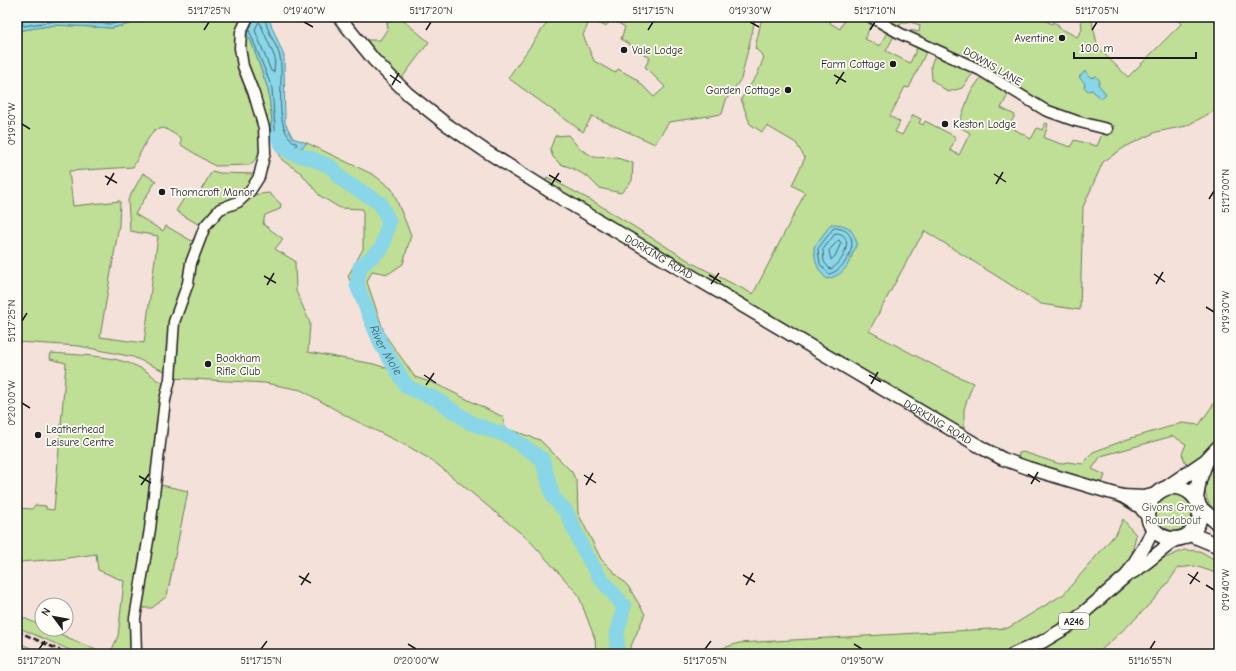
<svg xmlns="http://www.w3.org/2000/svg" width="1236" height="671" viewBox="0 0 1236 671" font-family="'Comic Neue',sans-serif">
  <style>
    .green { fill: #bfde96; stroke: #6e7d59; fill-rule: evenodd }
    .water { fill: #88d6e8; stroke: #5d8c96 }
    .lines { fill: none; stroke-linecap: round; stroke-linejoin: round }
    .shore { stroke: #47666e; stroke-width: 1 }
    .river { stroke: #88d6e8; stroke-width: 15 }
    .minor-casing { stroke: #1c1c1c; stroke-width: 13 }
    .major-casing { stroke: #1c1c1c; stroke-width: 15 }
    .highway-casing { stroke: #1c1c1c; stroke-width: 17 }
    .minor { stroke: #fdfcf7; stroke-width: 10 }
    .major { stroke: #fdfcf7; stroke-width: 12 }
    .highway { stroke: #fdfcf7; stroke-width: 14 }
    .rail { stroke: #1c1c1c; stroke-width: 2.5; stroke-dasharray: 6 3; stroke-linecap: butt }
    .ticks { fill: none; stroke: #1c1c1c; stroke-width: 1.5 }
    .poi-dot { fill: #1c1c1c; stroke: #fdfcf7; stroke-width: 1.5 }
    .labels { text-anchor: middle; stroke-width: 3.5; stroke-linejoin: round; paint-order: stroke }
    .shield { fill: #fdfcf7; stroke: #605f5e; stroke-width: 1 }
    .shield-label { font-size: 10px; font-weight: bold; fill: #1c1c1c }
    .poi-label { font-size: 11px; fill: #1c1c1c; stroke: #fdfcf7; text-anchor: start }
    .street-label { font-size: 11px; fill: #1c1c1c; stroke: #fdfcf7 }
    .park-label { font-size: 11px; fill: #4d5641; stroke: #fdfcf7 }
    .water-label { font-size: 12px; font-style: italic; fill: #425d63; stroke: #fdfcf7 }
    .neatline { fill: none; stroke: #1c1c1c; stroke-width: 1.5 }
    .ticks-label { font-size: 10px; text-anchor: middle; fill: #1c1c1c }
  </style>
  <rect width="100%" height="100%" fill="#f4e2da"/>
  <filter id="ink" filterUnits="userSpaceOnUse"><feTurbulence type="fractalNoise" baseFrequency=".025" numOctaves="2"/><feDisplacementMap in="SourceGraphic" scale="8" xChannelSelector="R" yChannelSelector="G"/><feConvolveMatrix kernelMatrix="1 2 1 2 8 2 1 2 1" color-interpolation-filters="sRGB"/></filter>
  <g filter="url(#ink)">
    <!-- green -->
    <path class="green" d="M160 17 238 18 251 41 268 89 272 121 270 127 261 135 262 152 250 165 215 166 181 145V138L164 128 154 130 146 142 133 167 69 171 73 206 120 201 119 225 100 337 144 343 158 236 130 231 128 200 143 173 156 181 135 214 163 231 166 226 192 241 201 226 176 211 188 192 197 197 212 171 220 173 256 174 242 196 269 193 281 204 280 209 265 215 263 224 283 239 275 249 295 261 296 291 310 323 308 352 374 364 389 369 376 343 348 276 363 249V209L340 208 320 196 301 173 282 160 278 151C290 153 299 151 307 143L374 175 392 189 411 235 403 264 388 274 372 271 367 282 385 335 415 377 436 384 503 417 505 428 540 440 572 472 577 483 578 513 601 559 628 586 645 614 631 646 632 654H596L595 639 578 594 529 540 433 461 411 448 352 419 301 390 265 383 172 378 173 369 164 371 133 357 79 346 17 342V31L55 25 112 28Z
      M386 17H399L429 42 401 79 379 57 367 40H380L388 28Z
      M551 17H754L755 20 741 79 726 100 722 114 669 122 655 144 592 116 583 132 508 78ZM590 20 605 26 613 20 625 27 621 39 650 58 645 67 665 87 654 97 636 79 618 69 615 73 594 61 583 35Z
      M762 17H833L830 23 840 29 846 17H863L872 22 865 39 880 46 887 32 894 36 886 51 910 63 917 48 926 52 909 88 905 87 890 116 900 122 895 132 902 135 913 115 921 119 919 123 923 125 925 121 956 137 950 150 959 155 970 133 958 126 970 93 982 76 1009 93 1001 108 1015 115 1009 126 1031 139 1037 128 1042 130 1045 123 1048 124 1044 138 1071 147 1074 140 1097 146 1103 132 1113 133 1115 126 1105 125 1045 108 906 34 910 30 919 32 920 25 910 22H902L898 29 879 17H1039L1052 24 1053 22 1059 25 1058 27 1077 37 1082 30 1081 19 1078 17H1091L1098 48 1128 77 1181 24 1175 17H1219V111H1214L1186 126 1156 132 1125 147 1103 162 1083 207 1080 310 1041 304 925 231 914 248 869 331 941 369 973 383 964 409V431L931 416 545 182 547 177 596 203 694 264 753 294 805 193 792 185 805 158 796 143 767 126 762 132 750 124 741 99 757 75 764 57 755 48Z
      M935 55 974 72 962 88 948 92 932 80 931 65Z
      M568 135 580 149 594 157 617 158 633 163 632 181 621 193 599 188 588 177 572 168 560 164 553 157 550 149 555 136Z
      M51 353C85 356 133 354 158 381L159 380 164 384 132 654H110L118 636 124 581 98 570 96 554 61 559 19 562 17 560V508L32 509 35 505 46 506V509L54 510 66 363 50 359Z
      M1219 396V441L1193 463 1186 464 1182 454 1186 444 1173 436 1101 456 1092 469 1105 475 1101 486 1018 459 1019 453 1023 452 1060 464 1067 462 1083 464 1093 452 1128 439 1182 423 1199 425Z
      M1219 457V515C1198 497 1203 477 1219 457Z
      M161 485 188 491 167 596 152 608H140Z
      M1153 513a20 20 0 1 1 40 0a20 20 0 1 1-40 0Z
      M1123 519 1136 535 1132 553 1151 560 1168 557 1184 550 1200 551 1219 562V574L1195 566 1178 568C1157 602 1126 627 1097 654H704L739 643 1008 628 1064 594 1117 532Z
      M17 615 42 626V629H49L105 654H79L17 627Z
      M17 642 44 654H17Z"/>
    <!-- water -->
    <path class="water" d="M32 17H160L112 28 55 25 17 31V20Z
      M251 17H268L284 56 285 123 293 138 307 143C299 151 290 153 278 151L273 142 270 127 272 121 268 89 251 41 244 30Z
      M1085 71 1091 78 1096 76 1100 81 1098 84 1106 94 1100 99 1092 90 1088 91 1084 87 1085 84 1079 77Z
      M831 224C847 224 853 228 857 244 849 261 848 274 827 279 816 269 815 261 814 247Z"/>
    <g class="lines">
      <!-- shore -->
      <path class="shore" d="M25 17 22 23 24 26 55 21 112 24 141 17
        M71 17 111 19 118 17
        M254 17 249 30 272 88 276 141 281 147H295L297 144C271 129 285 83 280 57 277 44 266 31 265 17
        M260 23 275 58 274 72 271 71 255 30 258 23Z
        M834 228C867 229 848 270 829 274L820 264 818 249Z
        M836 233C857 233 842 267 830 269L824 262 823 250Z
        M839 240 841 243 835 256 831 260 829 251Z"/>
      <!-- river -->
      <path class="river" id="s1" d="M278 137 282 147 292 153 313 159 331 167 344 181 380 203 389 221 382 248 360 267 357 285 381 344 407 387 436 399 471 423 510 437 542 459 553 497 567 513 582 547 600 578 624 606 617 634V654"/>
      <!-- minor casing -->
      <g class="minor-casing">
        <path id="minor" d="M871 17 901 34 980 70 1045 110 1076 121 1107 129
          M136 654 135 618 150 529 165 400 170 379 174 322 188 283 191 263 205 226 220 209 238 202 250 191 259 177 265 152 264 128 254 94 243 66 240 48 241 32 248 17"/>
      </g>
      <!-- major casing -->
      <g class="major-casing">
        <g id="major">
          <path id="s2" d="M339 17 374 60 408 94 446 124 484 150 562 199 984 449 1003 459 1028 468 1122 496 1140 507 1148 517"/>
          <path d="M1122 496 1144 497 1156 494"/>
          <path d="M1128 573 1146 544 1153 529"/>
          <path d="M1014 654 1042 642 1067 627 1126 576 1138 569 1176 539"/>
        </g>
      </g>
      <!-- highway casing -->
      <g class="highway-casing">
        <path id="highway" d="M1148 513a26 26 0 1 1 52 0a26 26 0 1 1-52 0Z
          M1168 487 1206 461 1219 447
          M1196 498 1199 480 1206 461
          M1200 508 1219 524
          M1190 534 1219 546"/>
      </g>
      <!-- minor -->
      <use href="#minor" class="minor"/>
      <!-- major -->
      <use href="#major" class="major"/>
      <!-- highway -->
      <use href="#highway" class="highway"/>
      <!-- rail -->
      <path class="rail" d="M17 631 68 654"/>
    </g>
  </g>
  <!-- ticks -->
  <path class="ticks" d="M304 22 313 27M750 22 759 27M204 30 209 22M426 30 431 22M648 30 653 22M870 30 875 22M1092 30 1097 22M390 75 401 83M834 75 846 82M836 84 844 72M392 85 399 73M22 124 30 129M994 174 1006 182M549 175 561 182M105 176 117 183M996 184 1003 172M107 185 114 173M551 185 559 173M1209 199 1214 191M1154 274 1165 282M709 275 721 282M264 276 276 283M711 284 719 273M1156 284 1163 272M267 285 274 273M1206 307 1214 312M22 321 27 313M424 375 436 383M869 375 881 382M871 384 878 372M426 385 434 373M22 403 30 408M1028 474 1040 482M584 475 596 483M139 476 151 483M1031 484 1038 472M141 485 149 474M586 485 593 473M1188 574 1200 582M743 575 755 582M299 576 311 583M1190 584 1198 572M301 585 309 573M746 585 753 573M1206 585 1214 590M408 644 416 649M854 644 862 649M39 649 45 641M261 649 267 641M705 649 711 641M1150 649 1155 641"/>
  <!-- markers -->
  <g class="poi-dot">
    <circle cx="1062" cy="38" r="4"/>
    <circle cx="624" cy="50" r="4"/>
    <circle cx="893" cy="64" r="4"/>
    <circle cx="788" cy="90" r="4"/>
    <circle cx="945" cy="124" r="4"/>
    <circle cx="162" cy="192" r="4"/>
    <circle cx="208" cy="364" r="4"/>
    <circle cx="38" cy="435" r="4"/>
  </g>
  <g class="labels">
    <!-- shield labels -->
    <rect class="shield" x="1059" y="613" width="30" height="16" rx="3"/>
    <g class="shield-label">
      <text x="1074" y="625">A246</text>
    </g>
    <!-- poi labels -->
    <g class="poi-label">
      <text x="1054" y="42" text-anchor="end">Aventine</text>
      <text x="632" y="54">Vale Lodge</text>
      <text x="885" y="68" text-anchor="end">Farm Cottage</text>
      <text x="780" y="94" text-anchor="end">Garden Cottage</text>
      <text x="953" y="128">Keston Lodge</text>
      <text x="170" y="196">Thorncroft Manor</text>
      <text x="216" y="362">Bookham<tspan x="216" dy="13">Rifle Club</tspan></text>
      <text x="46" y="433">Leatherhead<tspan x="46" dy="13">Leisure Centre</tspan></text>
    </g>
    <!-- street labels -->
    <g class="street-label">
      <text transform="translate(993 66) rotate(30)" y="4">DOWNS LANE</text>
      <text dy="4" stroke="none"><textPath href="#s2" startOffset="403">DORKING ROAD</textPath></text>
      <text dy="4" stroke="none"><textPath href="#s2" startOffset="727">DORKING ROAD</textPath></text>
    </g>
    <!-- park labels -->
    <g class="park-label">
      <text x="1173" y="511">Givons Grove<tspan x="1173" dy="13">Roundabout</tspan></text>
    </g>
    <!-- water labels -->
    <g class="water-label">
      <text dy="4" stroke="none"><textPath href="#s1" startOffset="292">River Mole</textPath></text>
    </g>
  </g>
  <!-- margin -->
  <rect width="1236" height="671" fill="none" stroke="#fdfcf7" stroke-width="44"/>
  <!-- north arrow -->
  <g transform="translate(54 617) rotate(302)"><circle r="19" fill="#fdfcf7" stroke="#a3a29f"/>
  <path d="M0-3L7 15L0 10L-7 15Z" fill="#1c1c1c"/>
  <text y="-6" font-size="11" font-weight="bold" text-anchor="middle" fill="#1c1c1c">N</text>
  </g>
  <!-- scale -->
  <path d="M1074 52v6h122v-6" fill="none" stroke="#1c1c1c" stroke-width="2"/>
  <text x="1080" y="52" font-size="12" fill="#1c1c1c" stroke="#fdfcf7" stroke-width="3" paint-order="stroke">100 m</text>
  <rect x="22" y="22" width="1192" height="627" class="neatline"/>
  <g class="ticks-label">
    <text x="209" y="14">51°17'25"N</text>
    <text x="304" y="14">0°19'40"W</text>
    <text x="431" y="14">51°17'20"N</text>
    <text x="653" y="14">51°17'15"N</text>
    <text x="750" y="14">0°19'30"W</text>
    <text x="875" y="14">51°17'10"N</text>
    <text x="1097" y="14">51°17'05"N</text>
    <text transform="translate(11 124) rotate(-90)" y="4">0°19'50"W</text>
    <text transform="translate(1225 191) rotate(-90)" y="4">51°17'00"N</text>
    <text transform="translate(1225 312) rotate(-90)" y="4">0°19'30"W</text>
    <text transform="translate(11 321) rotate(-90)" y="4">51°17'25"N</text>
    <text transform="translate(11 403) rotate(-90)" y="4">0°20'00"W</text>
    <text transform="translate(1225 590) rotate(-90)" y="4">0°19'40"W</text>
    <text x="39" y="664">51°17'20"N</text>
    <text x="261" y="664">51°17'15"N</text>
    <text x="416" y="664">0°20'00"W</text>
    <text x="705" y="664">51°17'05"N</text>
    <text x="862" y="664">0°19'50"W</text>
    <text x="1150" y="664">51°16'55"N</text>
  </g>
</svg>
